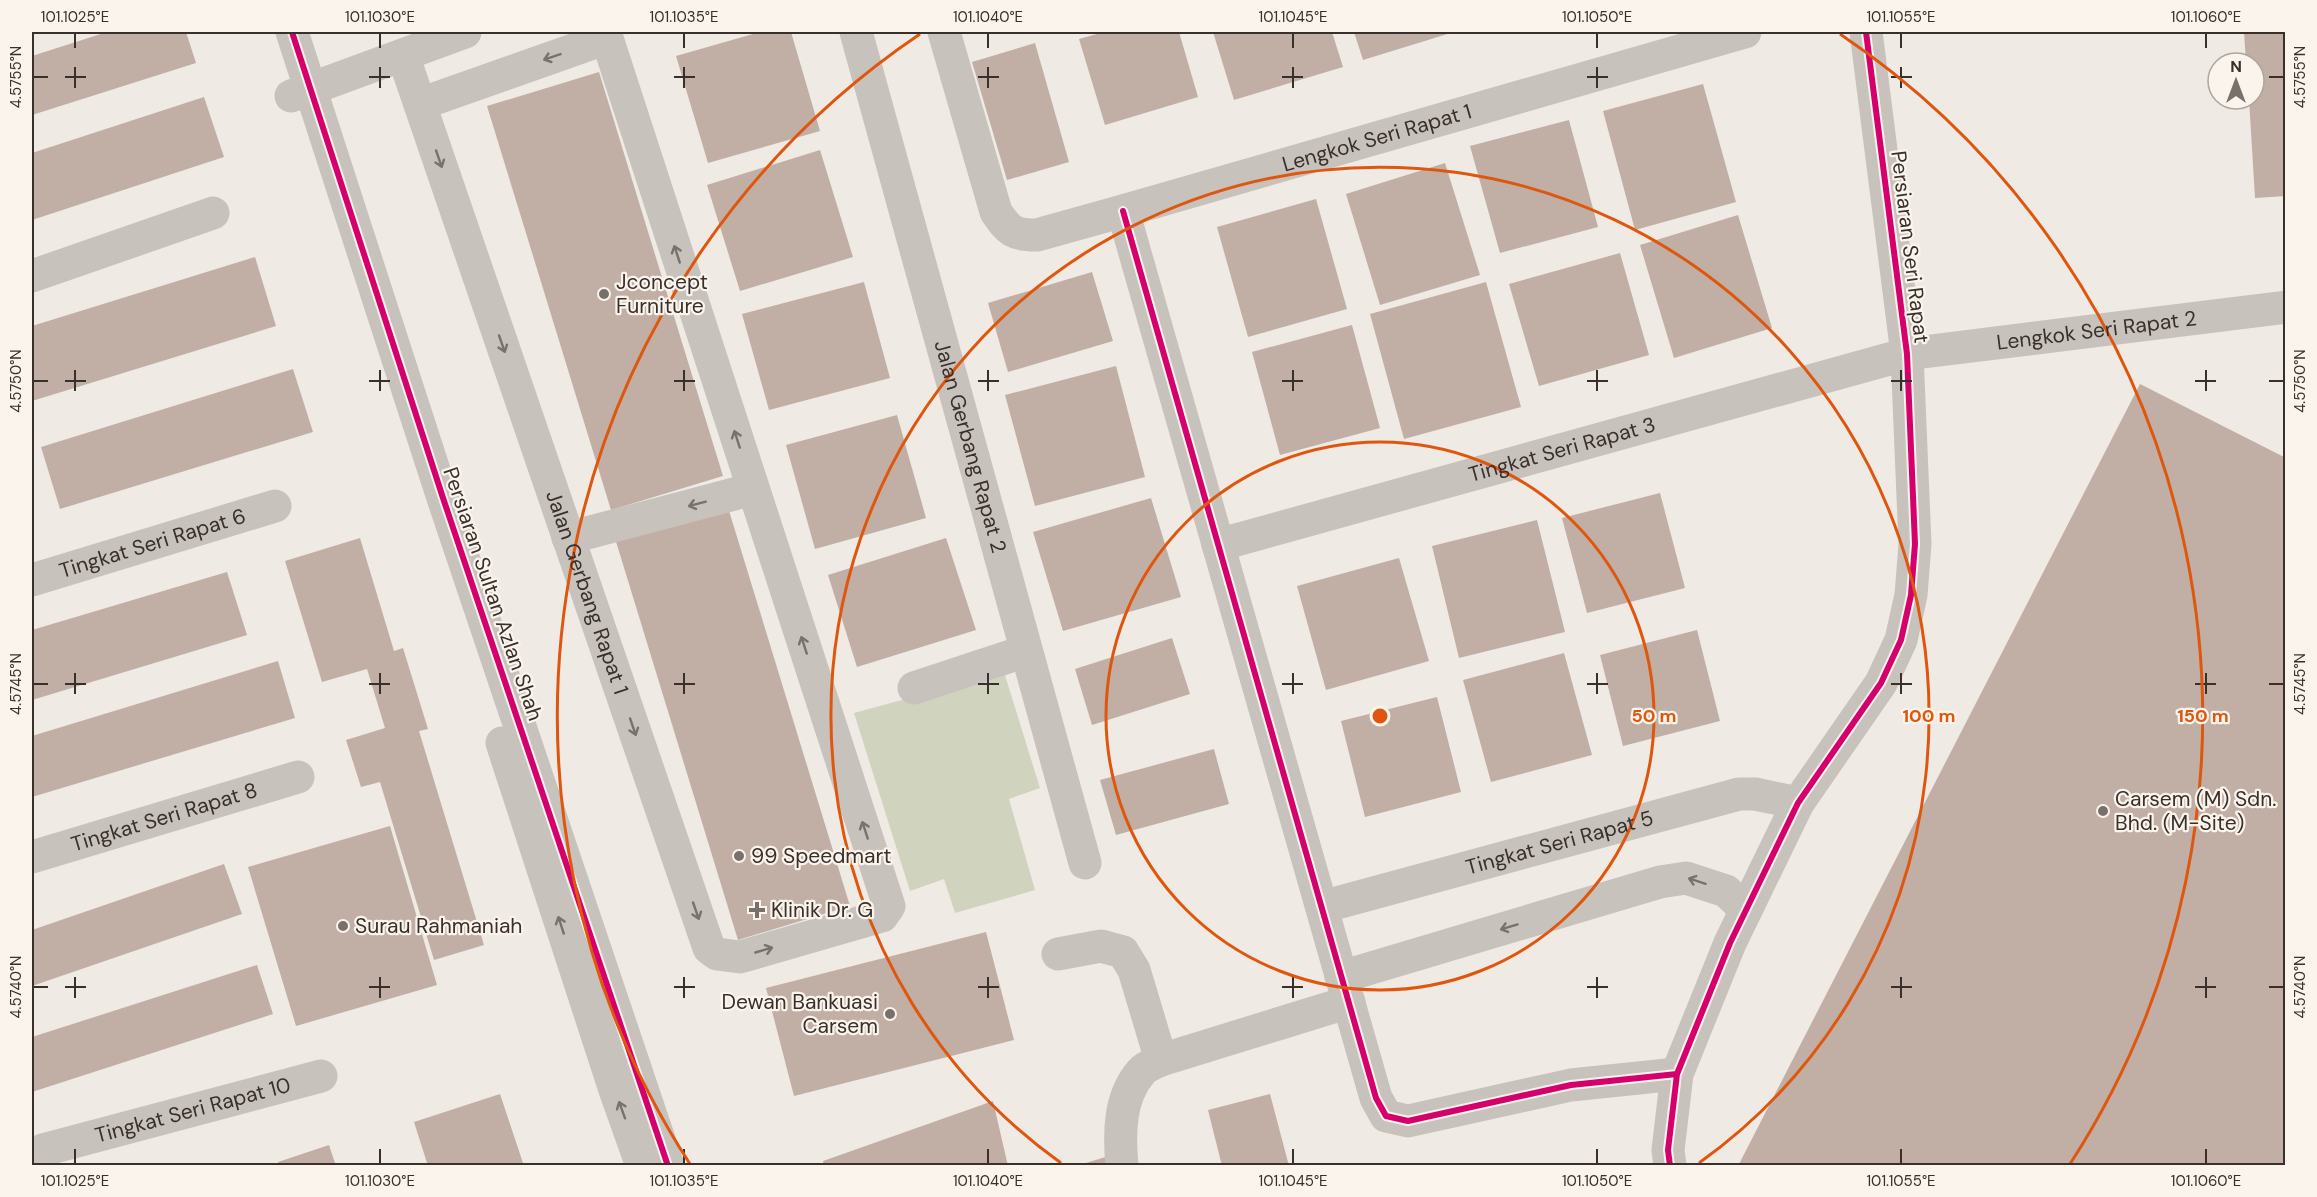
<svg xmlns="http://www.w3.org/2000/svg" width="2317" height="1197" viewBox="0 0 2317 1197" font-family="'DM Sans',sans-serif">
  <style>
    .green { fill: #d0d4bf }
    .building { fill: #c1afa6 }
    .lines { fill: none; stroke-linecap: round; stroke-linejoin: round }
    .minor { stroke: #c8c2bd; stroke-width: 33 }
    .cycleway-casing { stroke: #faf4ed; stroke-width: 10 }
    .cycleway { stroke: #d6006c; stroke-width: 6 }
    .oneway { stroke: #79716d }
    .ticks { fill: none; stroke: #392f2b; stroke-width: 2 }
    .ring { fill: none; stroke: #df570e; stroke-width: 3 }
    .poi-dot { fill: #79706c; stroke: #faf4ed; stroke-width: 2 }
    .labels { text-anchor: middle; stroke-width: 4.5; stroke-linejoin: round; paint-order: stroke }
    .street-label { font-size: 21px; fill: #392f2b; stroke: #faf4ed }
    .poi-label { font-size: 21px; fill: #392f2b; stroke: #faf4ed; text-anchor: start }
    .centre { fill: #df570e; stroke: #faf4ed; stroke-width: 3 }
    .ring-label { font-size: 18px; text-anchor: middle; font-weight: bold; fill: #df570e; stroke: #faf4ed; stroke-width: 4.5; stroke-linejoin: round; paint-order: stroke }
    .neatline { fill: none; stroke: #392f2b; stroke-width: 2 }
    .ticks-label { font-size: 15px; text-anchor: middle; fill: #392f2b }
  </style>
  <rect width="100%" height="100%" fill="#efeae4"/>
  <!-- green -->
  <path class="green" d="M1004 672 1040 788 1009 799 1035 890 955 913 944 879 910 891 854 713Z"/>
  <!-- building -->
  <path class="building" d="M107 32H186L196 63 32 115V56Z
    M760 32H791L820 131 708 163 676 56Z
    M1104 32H1179L1198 97 1105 125 1079 39Z
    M1213 32H1332L1343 67 1234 100Z
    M1354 32H1454L1363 60Z
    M2244 32H2286V196L2255 198 2249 99H2254V63H2246Z
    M1035 43 1069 162 1007 180 972 62Z
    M599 72 723 476 611 510 487 106Z
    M1703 84 1736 202 1635 230 1603 111Z
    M204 97 224 157 32 220V153Z
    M1569 120 1598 227 1500 253 1470 146Z
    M820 150 853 257 740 291 707 185Z
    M1445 163 1480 275 1380 305 1346 194Z
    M1316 199 1347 309 1248 337 1217 227Z
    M1738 215 1772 328 1674 358 1640 245Z
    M1620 253 1649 355 1539 386 1509 284Z
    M255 257 276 326 32 401V326Z
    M1092 272 1113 341 1008 372 988 303Z
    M864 282 890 378 769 410 742 314Z
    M1486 282 1521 407 1404 439 1370 314Z
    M1352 325 1380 428 1280 455 1252 352Z
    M1116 366 1145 477 1035 506 1005 395Z
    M293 369 313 432 60 509 41 447Z
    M2140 384 2284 457 2286 453V1166H1738Z
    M897 415 926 518 815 549 786 445Z
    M1660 493 1685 588 1587 613 1562 518Z
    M1151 498 1181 597 1063 631 1033 532Z
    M726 501 850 906 738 940 614 535Z
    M1537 520 1565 632 1459 658 1432 546Z
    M360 538 394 651 403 648 428 729 419 731 484 945 434 960 380 782 361 787 346 740 385 728 367 669 322 682 285 561Z
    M946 538 976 630 857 667 828 575Z
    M1399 558 1429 661 1326 690 1297 586Z
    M227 572 247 635 32 700V630Z
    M1697 630 1720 721 1623 746 1600 655Z
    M1172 638 1190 694 1092 725 1075 669Z
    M1564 653 1592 755 1491 782 1463 680Z
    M278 661 295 718 32 797V736Z
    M1437 697 1461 792 1365 817 1341 721Z
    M1214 749 1229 804 1116 835 1100 780Z
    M390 826 437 985 296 1026 248 867Z
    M224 864 242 914 32 986V930Z
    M986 932 1014 1040 794 1096 766 988Z
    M257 965 273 1014 32 1092V1037Z
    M500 1094 524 1166H428L414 1122Z
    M1270 1094 1289 1166H1222L1208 1110Z
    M993 1101 1008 1166H824L823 1161Z
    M329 1145 336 1166H279L278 1162Z
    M1109 1156 1111 1166H1079V1165Z"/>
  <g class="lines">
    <!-- minor -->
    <g class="minor">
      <path d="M292 32 443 498 668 1166"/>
      <path id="s1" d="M856 32 1085 863"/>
      <path id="s2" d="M944 32 996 212C1009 231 1013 235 1037 235L1123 211 1745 32"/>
      <path id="s3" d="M403 55 709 948 717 954 740 957 882 916 889 906 605 32"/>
      <path d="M291 96 465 32"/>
      <path d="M420 104 607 38"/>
      <path d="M1123 211 1376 1098 1386 1116 1408 1121 1571 1085 1677 1074"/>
      <path d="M32 276 213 213"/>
      <path d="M568 538 753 489"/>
      <path id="s4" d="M1218 545 1907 354 2286 307"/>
      <path id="s5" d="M32 580 275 506"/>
      <path d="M914 688 1026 651"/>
      <path d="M502 743 615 1090 642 1166"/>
      <path id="s6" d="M32 857 298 777"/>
      <path id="s7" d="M1322 907 1739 794H1755L1798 803"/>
      <path d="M1058 954 1101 946 1123 952 1134 970 1161 1060"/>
      <path d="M1341 977 1660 882 1686 878 1726 891 1746 910"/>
      <path id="s8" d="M32 1157 43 1150 321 1076"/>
      <path d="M1122 1166C1119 1134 1119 1097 1141 1072 1146 1066 1155 1063 1161 1060L1349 1002"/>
      <path d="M1670 1166 1668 1150 1677 1074 1730 943 1798 803 1881 683 1901 640 1911 595 1915 544 1907 354 1866 32"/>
    </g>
    <!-- cycleway casing -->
    <g class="cycleway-casing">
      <path id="cycleway" d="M292 32 443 498 668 1166
        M1123 211 1376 1098 1386 1116 1408 1121 1571 1085 1677 1074
        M1670 1166 1668 1150 1677 1074 1730 943 1798 803 1881 683 1901 640 1911 595 1915 544 1907 354 1866 32"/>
    </g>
    <!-- cycleway -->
    <use href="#cycleway" class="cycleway"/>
  </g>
  <!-- one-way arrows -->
  <defs><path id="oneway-shaft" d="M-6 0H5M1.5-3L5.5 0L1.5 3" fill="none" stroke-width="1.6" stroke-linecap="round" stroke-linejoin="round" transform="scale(1.5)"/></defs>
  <g class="oneway">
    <use href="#oneway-shaft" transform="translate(552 57) rotate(161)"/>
    <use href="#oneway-shaft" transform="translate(439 159) rotate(71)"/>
    <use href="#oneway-shaft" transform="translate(677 254) rotate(-108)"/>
    <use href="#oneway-shaft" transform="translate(502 344) rotate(71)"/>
    <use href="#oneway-shaft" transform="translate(737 439) rotate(-108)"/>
    <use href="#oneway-shaft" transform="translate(697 504) rotate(165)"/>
    <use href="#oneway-shaft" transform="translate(804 645) rotate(-108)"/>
    <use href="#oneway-shaft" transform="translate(633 727) rotate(71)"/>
    <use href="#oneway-shaft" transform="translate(865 830) rotate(-108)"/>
    <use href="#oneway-shaft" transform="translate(1697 881) rotate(-162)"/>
    <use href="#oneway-shaft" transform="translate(696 911) rotate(71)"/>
    <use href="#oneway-shaft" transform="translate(561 925) rotate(-108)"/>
    <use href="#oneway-shaft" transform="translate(1509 927) rotate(163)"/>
    <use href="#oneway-shaft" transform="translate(764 950) rotate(-16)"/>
    <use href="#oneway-shaft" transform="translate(622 1110) rotate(-110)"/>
  </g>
  <!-- ticks -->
  <path class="ticks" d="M75 33V48M380 33V48M684 33V48M988 33V48M1293 33V48M1597 33V48M1901 33V48M2206 33V48M75 67V88M380 67V88M684 67V88M988 67V88M1293 67V88M1597 67V88M1901 67V88M33 77H48M65 77H86M369 77H390M674 77H695M978 77H999M1282 77H1303M1587 77H1608M1891 77H1912M2269 77H2284M75 370V391M380 370V391M684 370V391M988 370V391M1293 370V391M1597 370V391M1901 370V391M2206 370V391M33 381H48M65 381H86M369 381H390M674 381H695M978 381H999M1282 381H1303M1587 381H1608M1891 381H1912M2195 381H2216M2269 381H2284M75 673V694M380 673V694M684 673V694M988 673V694M1293 673V694M1597 673V694M1901 673V694M2206 673V694M33 684H48M65 684H86M369 684H390M674 684H695M978 684H999M1282 684H1303M1587 684H1608M1891 684H1912M2195 684H2216M2269 684H2284M75 977V998M380 977V998M684 977V998M988 977V998M1293 977V998M1597 977V998M1901 977V998M2206 977V998M33 987H48M65 987H86M369 987H390M674 987H695M978 987H999M1282 987H1303M1587 987H1608M1891 987H1912M2195 987H2216M2269 987H2284M75 1149V1164M380 1149V1164M684 1149V1164M988 1149V1164M1293 1149V1164M1597 1149V1164M1901 1149V1164M2206 1149V1164"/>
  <!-- distance rings -->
  <g class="ring">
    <circle cx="1380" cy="716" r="274"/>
    <path d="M1061 1163A549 549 0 1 1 1699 1163"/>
    <path d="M690 1164A823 823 0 0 1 920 34M1840 34A823 823 0 0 1 2070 1164"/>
  </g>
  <!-- markers -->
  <g class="poi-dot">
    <circle cx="604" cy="294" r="6"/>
    <circle cx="2103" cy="811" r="6"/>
    <circle cx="739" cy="856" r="6"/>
    <path d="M754 901h6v6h6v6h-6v6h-6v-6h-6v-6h6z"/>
    <circle cx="343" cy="926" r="6"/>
    <circle cx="890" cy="1014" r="6"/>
  </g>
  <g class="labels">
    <!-- street labels -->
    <g class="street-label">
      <text dy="7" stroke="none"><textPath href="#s2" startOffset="591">Lengkok Seri Rapat 1</textPath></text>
      <text transform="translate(1910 247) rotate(83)" y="7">Persiaran Seri Rapat</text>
      <text dy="7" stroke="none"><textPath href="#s4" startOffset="906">Lengkok Seri Rapat 2</textPath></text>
      <text dy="7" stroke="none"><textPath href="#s1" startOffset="430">Jalan Gerbang Rapat 2</textPath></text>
      <text dy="7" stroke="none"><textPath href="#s4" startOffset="357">Tingkat Seri Rapat 3</textPath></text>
      <text dy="7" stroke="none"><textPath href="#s5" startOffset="126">Tingkat Seri Rapat 6</textPath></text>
      <text dy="7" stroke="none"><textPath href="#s3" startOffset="568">Jalan Gerbang Rapat 1</textPath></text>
      <text transform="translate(493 594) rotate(71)" y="7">Persiaran Sultan Azlan Shah</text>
      <text dy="7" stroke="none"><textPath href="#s6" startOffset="138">Tingkat Seri Rapat 8</textPath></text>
      <text dy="7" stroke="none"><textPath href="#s7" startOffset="246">Tingkat Seri Rapat 5</textPath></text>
      <text dy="7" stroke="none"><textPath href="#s8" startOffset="168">Tingkat Seri Rapat 10</textPath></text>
    </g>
    <!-- poi labels -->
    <g class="poi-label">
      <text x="616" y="289">Jconcept<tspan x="616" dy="24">Furniture</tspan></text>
      <text x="2115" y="806">Carsem (M) Sdn.<tspan x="2115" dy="24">Bhd. (M-Site)</tspan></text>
      <text x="751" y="863">99 Speedmart</text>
      <text x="771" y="917">Klinik Dr. G</text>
      <text x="355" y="933">Surau Rahmaniah</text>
      <text x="878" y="1009" text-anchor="end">Dewan Bankuasi<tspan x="878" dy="24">Carsem</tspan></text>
    </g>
  </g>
  <circle cx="1380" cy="716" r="9" class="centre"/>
  <g class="ring-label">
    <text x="1654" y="722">50 m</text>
    <text x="1929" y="722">100 m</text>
    <text x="2203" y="722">150 m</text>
  </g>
  <!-- border -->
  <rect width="2317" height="1197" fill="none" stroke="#faf4ed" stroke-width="66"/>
  <!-- north arrow -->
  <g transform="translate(2236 81)"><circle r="28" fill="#faf4ed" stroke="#ada59f" stroke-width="1.5"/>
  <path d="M0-4.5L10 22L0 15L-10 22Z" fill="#79706c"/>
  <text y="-9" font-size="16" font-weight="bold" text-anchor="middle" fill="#392f2b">N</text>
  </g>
  <rect x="33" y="33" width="2251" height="1131" class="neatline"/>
  <g class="ticks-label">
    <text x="75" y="22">101.1025°E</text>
    <text x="380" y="22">101.1030°E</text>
    <text x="684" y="22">101.1035°E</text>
    <text x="988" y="22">101.1040°E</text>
    <text x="1293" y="22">101.1045°E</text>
    <text x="1597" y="22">101.1050°E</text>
    <text x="1901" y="22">101.1055°E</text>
    <text x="2206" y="22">101.1060°E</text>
    <text transform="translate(16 77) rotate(-90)" y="5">4.5755°N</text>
    <text transform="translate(2300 77) rotate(-90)" y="5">4.5755°N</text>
    <text transform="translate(16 381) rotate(-90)" y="5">4.5750°N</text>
    <text transform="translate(2300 381) rotate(-90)" y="5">4.5750°N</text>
    <text transform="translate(16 684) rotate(-90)" y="5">4.5745°N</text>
    <text transform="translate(2300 684) rotate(-90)" y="5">4.5745°N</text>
    <text transform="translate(16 987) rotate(-90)" y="5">4.5740°N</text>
    <text transform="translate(2300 987) rotate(-90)" y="5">4.5740°N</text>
    <text x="75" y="1186">101.1025°E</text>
    <text x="380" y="1186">101.1030°E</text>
    <text x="684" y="1186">101.1035°E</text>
    <text x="988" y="1186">101.1040°E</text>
    <text x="1293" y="1186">101.1045°E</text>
    <text x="1597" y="1186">101.1050°E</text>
    <text x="1901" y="1186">101.1055°E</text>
    <text x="2206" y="1186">101.1060°E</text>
  </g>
</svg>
